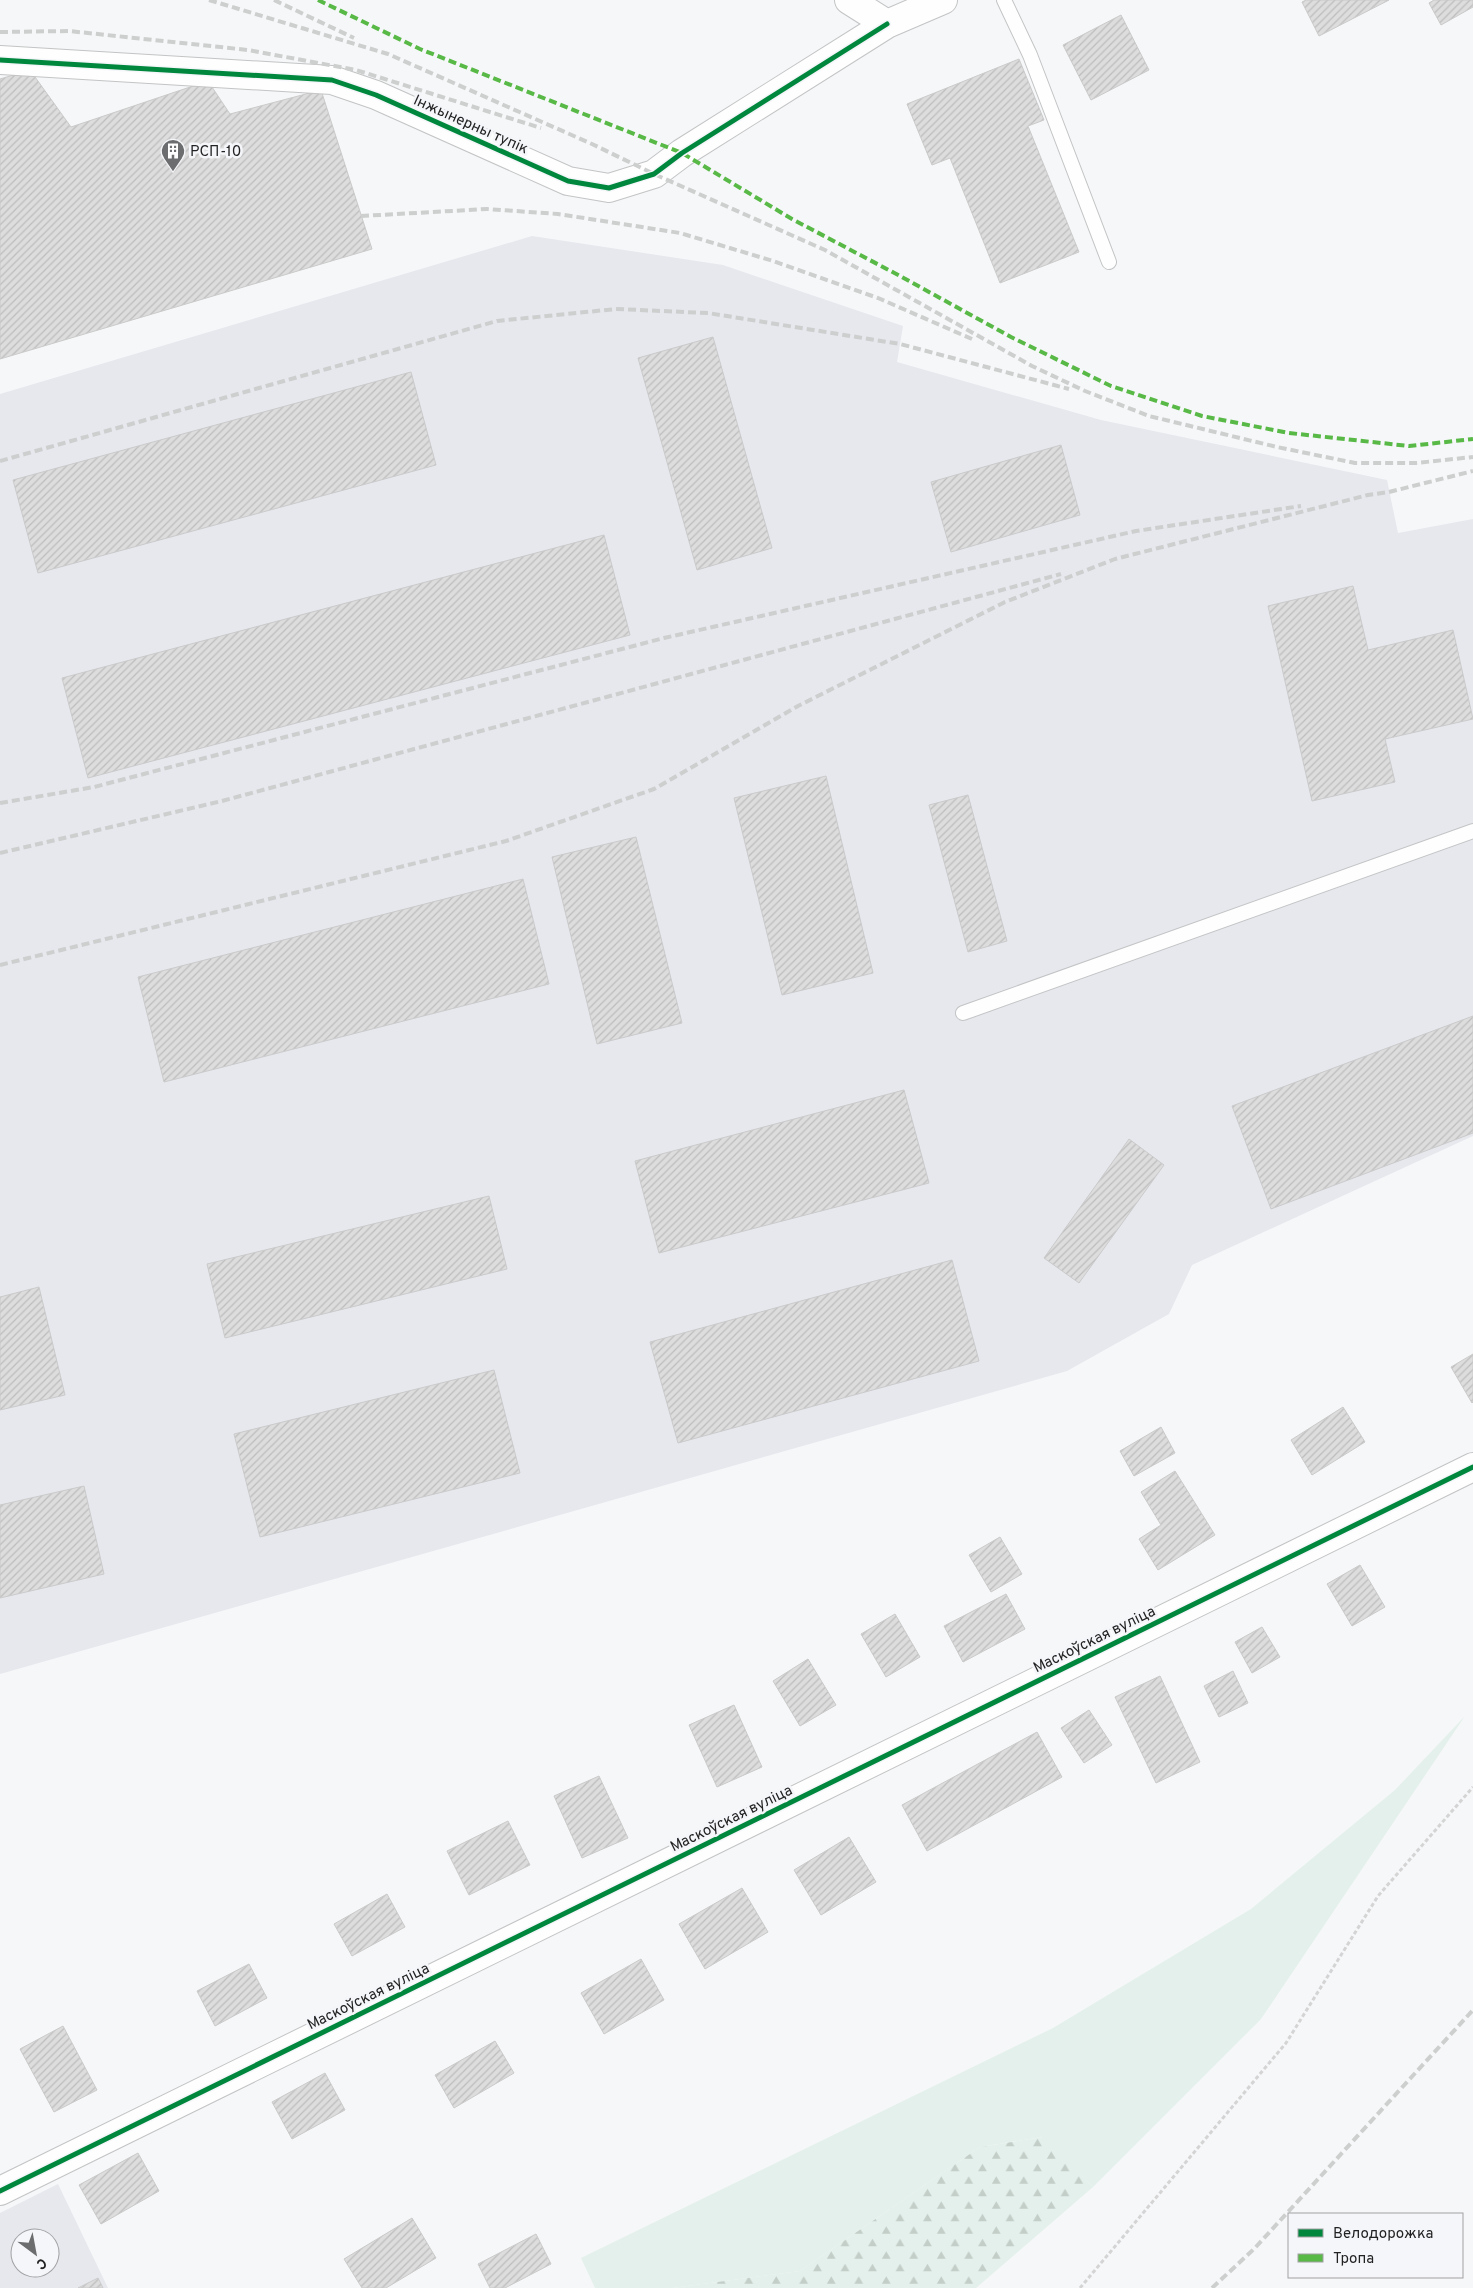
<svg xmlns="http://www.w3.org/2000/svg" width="1473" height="2288" viewBox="0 0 1473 2288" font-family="Overpass,sans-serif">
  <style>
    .built { fill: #e6e8ee; fill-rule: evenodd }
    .grass { fill: #e4f0eb }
    .forest { fill: url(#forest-firs) }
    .building { fill: url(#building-hatch); stroke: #cacaca }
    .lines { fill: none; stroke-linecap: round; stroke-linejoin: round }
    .lane-casing { stroke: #c3c4c5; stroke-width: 16 }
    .street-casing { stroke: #c3c4c5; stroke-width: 30 }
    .secondary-casing { stroke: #c3c4c5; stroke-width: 30 }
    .path { stroke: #d4d4d5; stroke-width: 3; stroke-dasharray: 4 2.5; stroke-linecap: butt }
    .lane { stroke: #fefefe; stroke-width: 14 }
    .street { stroke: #fefefe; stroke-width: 28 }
    .secondary { stroke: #fefefe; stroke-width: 28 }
    .rail { stroke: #cdcece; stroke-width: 4; stroke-dasharray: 8 4; stroke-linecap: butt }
    .quiet { stroke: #58b947; stroke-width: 4; stroke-dasharray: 8 4; stroke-linecap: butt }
    .cycleway-casing { stroke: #f5f6f9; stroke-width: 8 }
    .cycleway { stroke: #00873e; stroke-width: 5 }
    .labels { text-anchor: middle; stroke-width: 5; stroke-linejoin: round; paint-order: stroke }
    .street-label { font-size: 15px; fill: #222223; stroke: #f5f6f9 }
    .poi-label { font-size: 15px; fill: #222223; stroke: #f5f6f9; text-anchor: start }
  </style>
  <defs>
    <pattern id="forest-firs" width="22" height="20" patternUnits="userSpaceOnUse" patternTransform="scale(1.25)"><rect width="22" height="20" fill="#e4f0eb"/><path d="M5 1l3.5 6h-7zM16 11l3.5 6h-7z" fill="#c3cec9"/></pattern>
    <pattern id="building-hatch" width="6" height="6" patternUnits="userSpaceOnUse" patternTransform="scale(1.25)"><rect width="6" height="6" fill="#ddd"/><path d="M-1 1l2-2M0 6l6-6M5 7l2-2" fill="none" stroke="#bdbdbd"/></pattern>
  </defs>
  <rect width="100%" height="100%" fill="#f6f7f8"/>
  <!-- built -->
  <path class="built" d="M532 236 723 265 903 326 897 362 1101 420 1387 480 1398 533 1473 519V1136L1192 1265 1169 1314 1067 1371 0 1674V394Z
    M58 2184 108 2288H0V2213ZM20 2238H50V2268H20Z"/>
  <!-- grass -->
  <path class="grass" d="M1465 1716 1261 2019 1093 2187 1042 2137 980 2147 800 2271 672 2288H595L581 2258 1053 2028 1251 1909 1395 1790Z"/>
  <!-- forest -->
  <path class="forest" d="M1043 2137 1093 2187 976 2288H672L800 2271 980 2147Z"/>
  <!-- building -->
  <path class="building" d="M1306 0H1389L1319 36 1302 2Z
    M1434 0H1473V7L1441 25 1429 3Z
    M1121 15 1149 70 1091 100 1063 45Z
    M1019 59 1044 120 1028 126 1079 252 1000 283 950 158 932 165 907 104Z
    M30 70 71 127 208 81 230 114 321 90 372 249 0 359V79Z
    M713 337 772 548 697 570 638 358Z
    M411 372 436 465 38 573 13 480Z
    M1061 445 1080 515 951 552 931 482Z
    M604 535 630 635 88 778 62 678Z
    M1353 586 1368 650 1453 630 1473 719 1385 739 1395 782 1312 801 1268 606Z
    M826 776 873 973 782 995 734 798Z
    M968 795 1007 941 968 952 929 805Z
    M636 837 682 1023 597 1044 552 857Z
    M523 879 549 984 164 1082 138 977Z
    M1473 1016V1133L1271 1209 1232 1106Z
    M904 1090 929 1183 659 1253 635 1161Z
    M1129 1139 1164 1165 1079 1283 1044 1258Z
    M489 1196 507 1269 225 1338 207 1264Z
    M952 1260 979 1361 678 1443 650 1342Z
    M39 1287 65 1395 0 1410V1297Z
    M1473 1354V1402L1472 1403 1451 1367Z
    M494 1370 520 1473 260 1537 234 1434Z
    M1343 1407 1365 1442 1312 1475 1291 1440Z
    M1161 1427 1175 1453 1134 1476 1120 1451Z
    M1175 1471 1215 1535 1158 1570 1139 1539 1161 1525 1141 1492Z
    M84 1486 104 1574 0 1598V1505Z
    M1000 1537 1022 1574 991 1592 969 1555Z
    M1360 1565 1385 1607 1352 1626 1327 1584Z
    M1006 1594 1025 1629 963 1662 944 1626Z
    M895 1614 920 1657 886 1677 861 1634Z
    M1262 1627 1280 1657 1252 1673 1235 1642Z
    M808 1659 836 1705 800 1726 773 1681Z
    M1233 1671 1248 1703 1219 1717 1204 1686Z
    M1160 1676 1200 1762 1156 1783 1115 1697Z
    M734 1705 762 1767 717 1787 689 1725Z
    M1089 1710 1112 1745 1084 1763 1061 1728Z
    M1037 1732 1062 1777 927 1851 902 1805Z
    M599 1776 628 1838 582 1858 554 1796Z
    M508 1821 530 1865 469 1895 447 1851Z
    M849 1837 876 1882 821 1915 794 1870Z
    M742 1888 768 1932 705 1969 679 1924Z
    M387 1894 405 1927 352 1956 334 1924Z
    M641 1959 664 2000 604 2034 581 1993Z
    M249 1964 267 1998 215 2026 197 1991Z
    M63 2026 97 2090 54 2112 20 2049Z
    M495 2041 514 2073 454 2108 435 2075Z
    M325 2073 345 2110 292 2139 272 2102Z
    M138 2153 159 2191 101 2224 79 2185Z
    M412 2218 436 2258 386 2288H362L344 2259Z
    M536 2234 551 2264 505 2288H490L478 2264Z
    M98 2278 103 2288H78Z"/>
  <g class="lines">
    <!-- lane casing -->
    <g class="lane-casing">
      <path id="lane" d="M1004 0 1030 55 1109 262
        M963 1013 1473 831"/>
    </g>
    <!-- street casing -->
    <g class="street-casing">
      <path id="street" d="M849 0 887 24 943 0
        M0 60 332 80 376 95 568 181 609 188 654 174 682 153 887 24"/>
    </g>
    <!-- secondary casing -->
    <g class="secondary-casing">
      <path id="secondary" d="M0 2191 1473 1467"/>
    </g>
    <!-- path -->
    <path class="path" d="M1080 2288 1286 2043 1378 1896 1473 1787"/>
    <!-- lane -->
    <use href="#lane" class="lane"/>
    <!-- street -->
    <use href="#street" class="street"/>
    <!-- secondary -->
    <use href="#secondary" class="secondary"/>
    <!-- rail -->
    <path class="rail" d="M209 0 388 54 592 144 654 174 825 250 1032 366 1085 391 1149 416 1277 447 1355 463H1416L1473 457
      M274 0 354 38
      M0 32 69 31 248 50 356 70 541 128
      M361 216 487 209 558 214 680 233 773 261 878 298 972 339
      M0 461 497 321 616 309 708 313 900 344 1069 389
      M0 803 94 787 664 638 1136 531 1301 506
      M0 853 222 801 1061 574
      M0 965 506 841 654 789 798 706 1005 602 1115 559 1368 495 1389 492 1473 471
      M1212 2288 1254 2249 1473 2010"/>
    <!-- quiet -->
    <path class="quiet" d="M318 0 420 49 682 153 792 219 900 276 1011 337 1111 386 1202 416 1289 433 1409 446 1473 439"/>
    <!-- cycleway casing -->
    <g class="cycleway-casing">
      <path id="cycleway" d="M0 60 332 80 376 95 568 181 609 188 654 174 682 153 887 24
        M0 2191 1473 1467"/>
    </g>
    <!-- cycleway -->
    <use href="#cycleway" class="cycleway"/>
  </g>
  <!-- icons -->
  <defs>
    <g id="building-pin" transform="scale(1.25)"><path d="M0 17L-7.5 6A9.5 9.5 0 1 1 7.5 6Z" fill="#6c6d6e" stroke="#f5f6f9"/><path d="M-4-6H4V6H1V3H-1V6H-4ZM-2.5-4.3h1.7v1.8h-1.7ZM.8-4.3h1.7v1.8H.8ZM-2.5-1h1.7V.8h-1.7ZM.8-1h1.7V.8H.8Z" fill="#fff"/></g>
  </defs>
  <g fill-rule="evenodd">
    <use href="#building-pin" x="173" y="151"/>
  </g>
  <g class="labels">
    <!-- street labels -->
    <g class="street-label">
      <text transform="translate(471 124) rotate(24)" y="5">Інжынерны тупік</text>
      <text transform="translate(1094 1639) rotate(-26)" y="5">Маскоўская вуліца</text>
      <text transform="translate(731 1818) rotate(-26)" y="5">Маскоўская вуліца</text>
      <text transform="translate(368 1996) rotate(-26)" y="5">Маскоўская вуліца</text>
    </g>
    <!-- poi labels -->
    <g class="poi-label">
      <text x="190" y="156">РСП-10</text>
    </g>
  </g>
  <!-- legend -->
  <rect x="1288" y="2213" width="175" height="65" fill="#f5f6f9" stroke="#a1a1a3"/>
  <rect x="1298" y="2229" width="25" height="8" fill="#00873e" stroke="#a1a1a3"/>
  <text x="1333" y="2238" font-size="15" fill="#222223">Велодорожка</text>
  <rect x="1298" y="2254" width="25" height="8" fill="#58b947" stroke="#a1a1a3"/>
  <text x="1333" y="2263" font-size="15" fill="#222223">Тропа</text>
  <!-- north arrow -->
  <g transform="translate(35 2253) rotate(148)"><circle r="24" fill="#f5f6f9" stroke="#a1a1a3"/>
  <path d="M0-4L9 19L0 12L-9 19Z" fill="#6c6d6e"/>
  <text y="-8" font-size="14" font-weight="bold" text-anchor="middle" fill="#222223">С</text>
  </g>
</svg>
